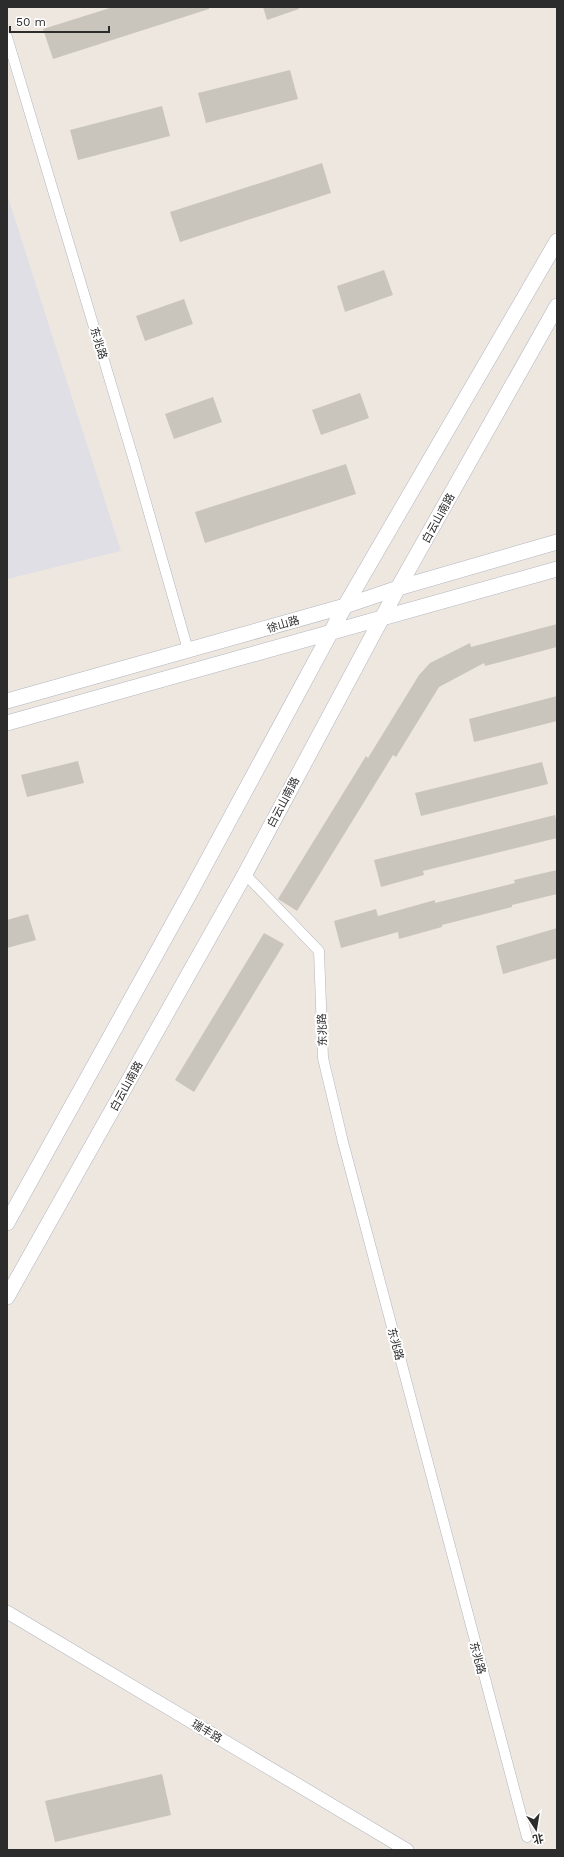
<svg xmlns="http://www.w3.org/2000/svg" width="564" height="1857" viewBox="0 0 564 1857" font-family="'Work Sans','Noto Sans SC',sans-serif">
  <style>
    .industrial { fill: #e1dfe6 }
    .building { fill: #c9c5bd }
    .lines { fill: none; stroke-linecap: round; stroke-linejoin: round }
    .minor-casing { stroke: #b2b4bf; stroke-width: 11 }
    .tertiary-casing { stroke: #b2b4bf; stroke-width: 14 }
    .secondary-casing { stroke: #b2b4bf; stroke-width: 16 }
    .minor { stroke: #fff; stroke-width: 10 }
    .tertiary { stroke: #fff; stroke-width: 13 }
    .secondary { stroke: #fff; stroke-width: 15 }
    .labels { text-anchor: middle; stroke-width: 4; stroke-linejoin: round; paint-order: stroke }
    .street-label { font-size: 11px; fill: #2c2c2c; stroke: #fff }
  </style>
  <rect width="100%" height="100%" fill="#ede7df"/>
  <!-- industrial -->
  <path class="industrial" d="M7 194 121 551 7 579Z"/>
  <!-- building -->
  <path class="building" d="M113 7H209V9L53 59 43 29Z
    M263 7H298L299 9 267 20Z
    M290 70 298 99 206 123 198 93Z
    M162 106 170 136 78 160 70 130Z
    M322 163 331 193 180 242 170 212Z
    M384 270 393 295 345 312 337 286Z
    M184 299 193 324 145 341 136 316Z
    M360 393 369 418 321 435 312 410Z
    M213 397 222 422 174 439 165 414Z
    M346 464 356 494 205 543 195 512Z
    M557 624V647L485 666 484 663 439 687 396 757 393 755 297 911 278 899 366 756 368 758 419 675 430 663 470 643 471 647Z
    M557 696V721L474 742 469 719Z
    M78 761 84 783 27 797 21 775Z
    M542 762 548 784 421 816 415 793Z
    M555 815 557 824V838L423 871 424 875 381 887 374 860Z
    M557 870V894L512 905V907L442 925V927L399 939 398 932 341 948 334 921 376 909 378 916 435 900V903L515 883 514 880Z
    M28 914 36 940 7 948V920Z
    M557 928V958L503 974 496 946Z
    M264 933 284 944 194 1092 175 1080Z
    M162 1774 171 1815 55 1842 45 1801Z"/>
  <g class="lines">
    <!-- minor casing -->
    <g class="minor-casing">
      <path id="minor" d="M7 37 135 464 188 650
        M245 874 319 951 323 1058 343 1142 527 1837"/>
    </g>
    <!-- tertiary casing -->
    <g class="tertiary-casing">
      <path id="tertiary" d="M7 1612 407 1850"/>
    </g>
    <!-- secondary casing -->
    <g class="secondary-casing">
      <path id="secondary" d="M7 701 345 606 398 588 557 542
        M7 723 557 569
        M7 1223 191 891 345 606 557 241
        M7 1297 245 874 398 588 557 306"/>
    </g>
    <!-- minor -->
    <use href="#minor" class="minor"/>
    <!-- tertiary -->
    <use href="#tertiary" class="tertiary"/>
    <!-- secondary -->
    <use href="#secondary" class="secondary"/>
  </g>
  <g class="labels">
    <!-- street labels -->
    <g class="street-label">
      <text transform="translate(99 343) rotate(73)" y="4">东兆路</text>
      <text transform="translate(438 518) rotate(-61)" y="4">白云山南路</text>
      <text transform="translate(283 624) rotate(-16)" y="4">徐山路</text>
      <text transform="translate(283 802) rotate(-62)" y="4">白云山南路</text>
      <text transform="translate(322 1030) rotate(-92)" y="4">东兆路</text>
      <text transform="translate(126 1086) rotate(-61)" y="4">白云山南路</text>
      <text transform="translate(396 1344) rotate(75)" y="4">东兆路</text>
      <text transform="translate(478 1658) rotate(75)" y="4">东兆路</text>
      <text transform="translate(207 1731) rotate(31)" y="4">瑞丰路</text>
    </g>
  </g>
  <!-- border -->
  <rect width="564" height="1857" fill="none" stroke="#2c2c2c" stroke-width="16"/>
  <!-- north arrow -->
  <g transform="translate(536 1829) rotate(168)" stroke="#ffffff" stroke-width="3" paint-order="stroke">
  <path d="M0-3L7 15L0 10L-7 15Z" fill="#2c2c2c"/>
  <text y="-6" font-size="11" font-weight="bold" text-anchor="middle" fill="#2c2c2c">北</text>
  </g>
  <!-- scale -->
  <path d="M10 26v6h99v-6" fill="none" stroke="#2c2c2c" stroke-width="2"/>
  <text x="16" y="26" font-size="12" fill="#2c2c2c" stroke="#ffffff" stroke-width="3" paint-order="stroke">50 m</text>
</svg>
